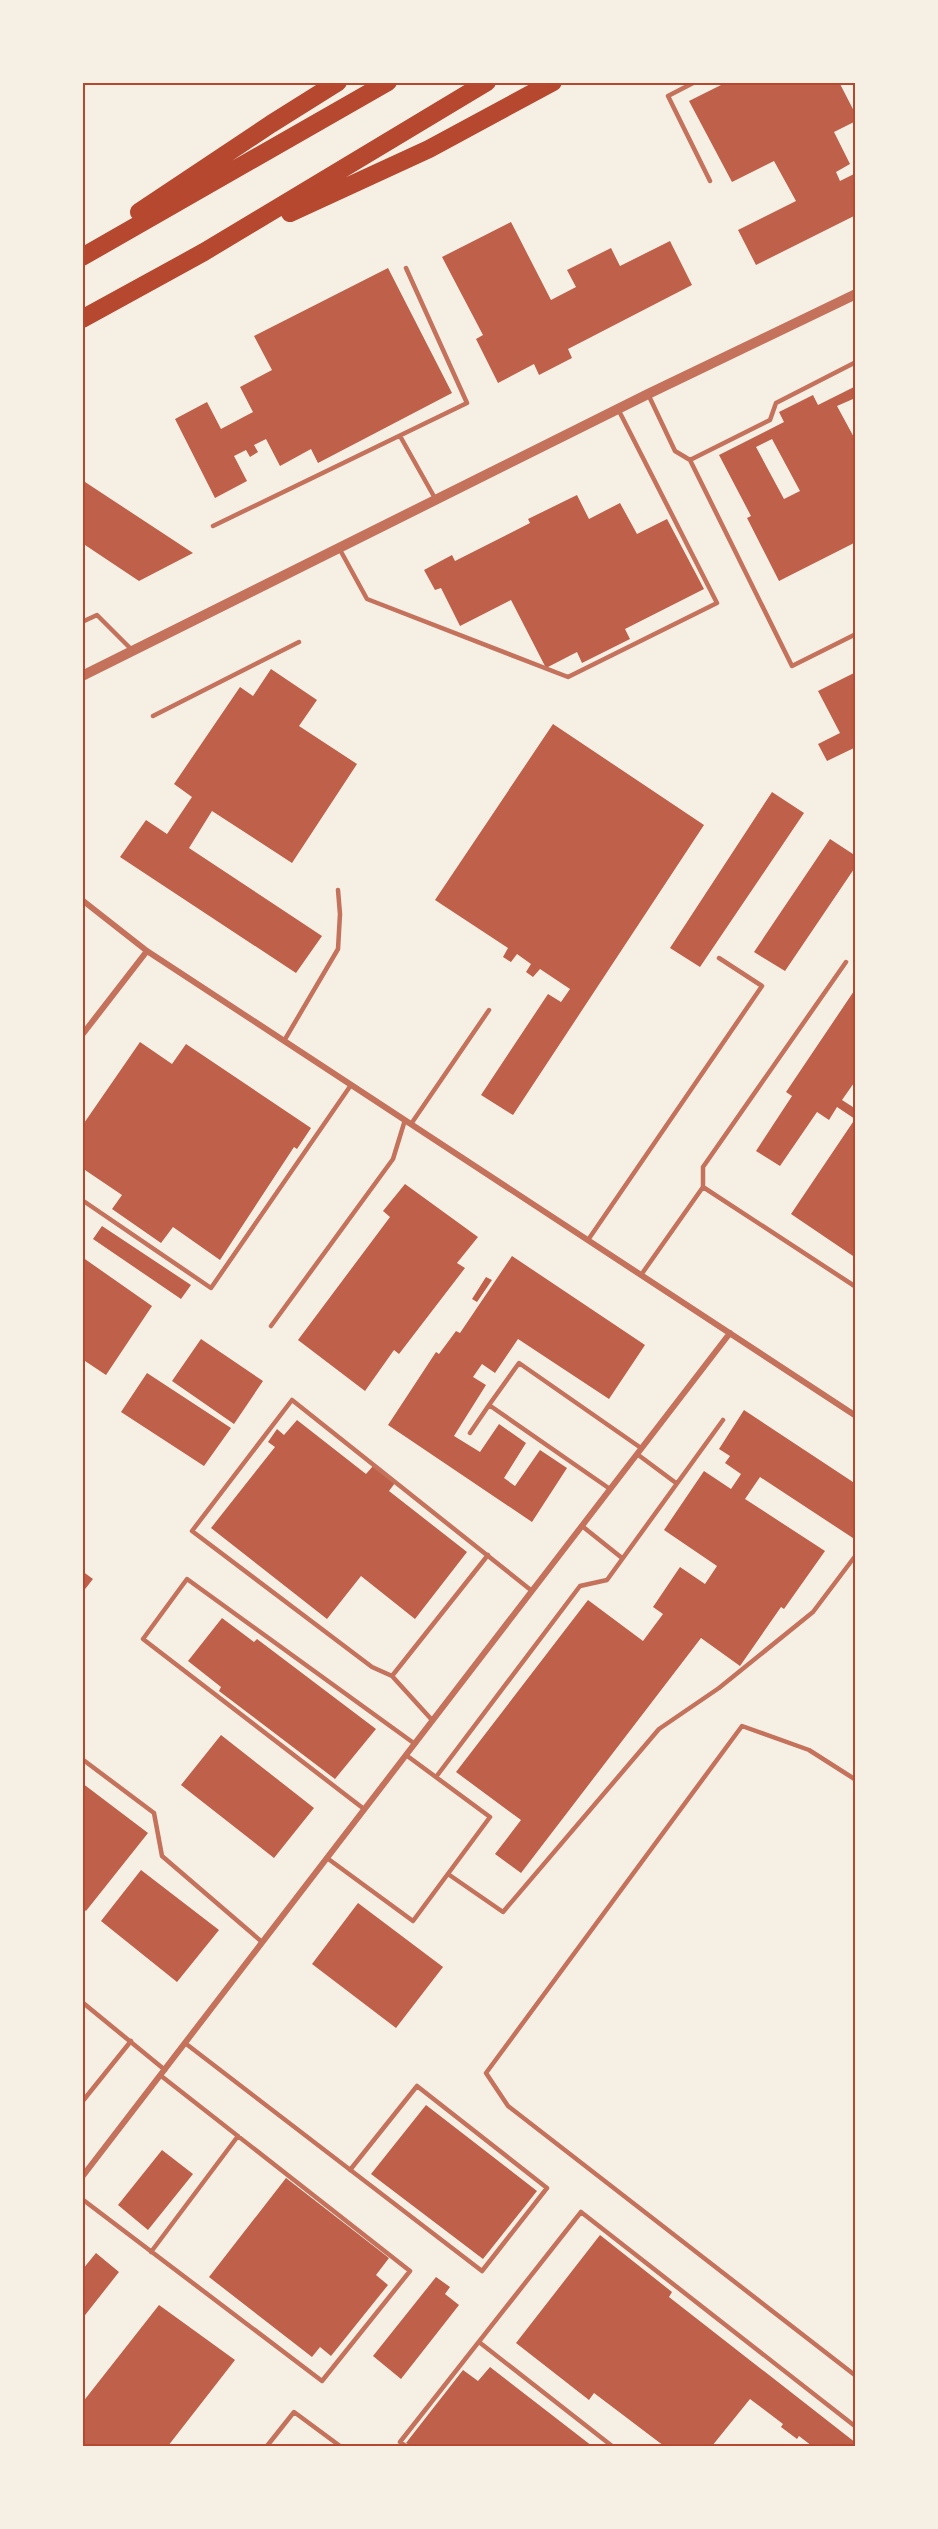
<svg xmlns="http://www.w3.org/2000/svg" width="938" height="2529" viewBox="0 0 938 2529" font-family="Inter,sans-serif">
  <style>
    .building { fill: #bf614a; fill-rule: evenodd }
    .lines { fill: none; stroke-linecap: round; stroke-linejoin: round }
    .service { stroke: #c5725c; stroke-width: 4.5 }
    .minor { stroke: #c5725c; stroke-width: 6 }
    .tertiary { stroke: #c5725c; stroke-width: 10 }
    .motorway { stroke: #b5482f; stroke-width: 18 }
    .neatline { fill: none; stroke: #b5482f; stroke-width: 2 }
  </style>
  <rect width="100%" height="100%" fill="#f6efe4"/>
  <!-- building -->
  <path class="building" d="M727 82H839L856 115V121L834 132 850 164 836 172 840 181 856 173V215L756 265 738 230 796 201 774 161 732 182 689 101Z
    M511 222 551 300 576 287 567 270 611 248 620 266 670 241 692 285 568 349 572 358 539 375 534 364 498 383 476 339 483 335 442 257Z
    M388 268 452 393 318 463 311 449 280 466 266 439 254 445 258 452 250 457 246 450 234 456 247 481 215 498 175 419 207 402 221 429 253 412 240 387 272 370 254 336Z
    M856 386V403L853 399 837 406 856 441V542L779 581 747 518 751 516 719 455 784 422 779 412 813 395 818 405ZM772 439 800 491 784 499 756 447Z
    M82 480 193 553 139 581 82 543Z
    M577 495 589 519 620 503 637 534 667 519 704 589 625 629 630 639 582 663 577 652 546 668 511 600 460 626 441 588 435 590 424 570 452 555 455 561 530 523 528 519Z
    M271 669 317 700 299 726 357 764 292 863 212 811 189 848 322 936 296 973 120 857 146 820 167 834 192 797 174 784 240 687 253 696Z
    M856 672V747L827 761 818 744 840 733 818 691Z
    M553 724 704 825 513 1115 481 1095 548 994 561 1002 570 989 540 969 533 977 526 972 531 964 517 954 511 962 503 957 508 948 435 900Z
    M772 792 804 813 700 967 670 948Z
    M830 839 856 856V866L785 971 754 952Z
    M856 988V1080L842 1100 856 1109V1258L791 1214 855 1119 837 1107 829 1120 817 1112 780 1166 756 1151 792 1096 786 1092Z
    M140 1042 172 1064 186 1044 311 1128 297 1149 294 1147 220 1260 173 1227 161 1243 112 1209 122 1195 82 1168V1126Z
    M405 1184 478 1237 457 1263 465 1268 399 1354 394 1350 365 1391 298 1340 390 1217 383 1211Z
    M102 1226 191 1285 181 1299 93 1239Z
    M512 1256 645 1345 609 1399 518 1339 495 1373 482 1364 473 1377 486 1385 454 1436 480 1452 499 1424 526 1443 504 1478 515 1486 540 1450 567 1468 532 1522 388 1425 436 1352 439 1354 456 1331 460 1333Z
    M82 1257 152 1306 106 1375 82 1359Z
    M486 1277 492 1280 477 1302 472 1299Z
    M201 1339 263 1381 234 1424 172 1381Z
    M147 1373 231 1428 204 1466 121 1412Z
    M744 1410 856 1484V1540L760 1477 745 1499 825 1551 784 1609 781 1607 740 1666 701 1638 521 1873 495 1854 521 1820 456 1772 588 1600 643 1641 663 1614 653 1607 680 1567 705 1584 717 1566 664 1530 704 1471 731 1489 741 1474 725 1463 730 1456 719 1449Z
    M297 1420 366 1474 373 1466 395 1483 389 1491 467 1552 415 1619 361 1576 327 1619 211 1528 275 1447 268 1442 277 1429 284 1435Z
    M82 1571 93 1579 82 1593Z
    M222 1618 254 1642 257 1639 376 1729 335 1779 219 1691 221 1687 188 1661Z
    M221 1735 314 1808 274 1858 181 1785Z
    M82 1783 148 1833 86 1911 82 1908Z
    M141 1870 219 1930 177 1982 101 1921Z
    M358 1903 443 1967 396 2028 312 1964Z
    M426 2105 537 2191 483 2259 371 2174Z
    M162 2150 193 2174 148 2230 118 2205Z
    M286 2178 389 2258 376 2275 388 2285 331 2356 320 2347 312 2357 209 2277Z
    M600 2235 672 2292 669 2297 856 2443V2446H812L799 2436 797 2439 781 2427 783 2424 750 2399 712 2446H664L594 2393 589 2400 516 2343Z
    M96 2253 119 2272 82 2319V2270Z
    M436 2277 450 2287 445 2294 459 2305 401 2379 373 2356Z
    M159 2305 235 2360 168 2446H82V2403Z
    M490 2367 592 2446H411L406 2443 463 2370 478 2381Z"/>
  <g class="lines">
    <!-- service -->
    <path class="service" d="M695 82 668 96 710 181
      M648 394 675 451 690 460 792 666 856 634
      M400 436 436 500
      M690 460 770 420 776 403 856 362
      M213 526 467 403 406 268
      M339 548 367 599 568 677 717 603 618 409
      M82 622 97 615 133 651
      M153 716 299 642
      M284 1041 338 949 340 914 338 890
      M411 1124 489 1010
      M703 1187 856 1287
      M82 1200 211 1288 351 1085
      M588 1240 762 986 719 958
      M641 1275 703 1187V1167L846 962
      M271 1326 393 1159 405 1120
      M470 1433 489 1405
      M637 1454 676 1483
      M610 1489 489 1405 519 1363 641 1448
      M582 1526 622 1558
      M392 1676 372 1667 192 1531 292 1400 532 1591
      M432 1720 392 1676 488 1555
      M82 1759 154 1813 162 1856 262 1942
      M436 1777 580 1586 607 1580 723 1420
      M856 1780 809 1750 742 1726 486 2073 508 2106 856 2376
      M364 1809 143 1639 187 1579 415 1744
      M327 1858 413 1921 490 1817 406 1755
      M448 1874 503 1912 659 1729 719 1688 813 1612 856 1555
      M82 2002 165 2070
      M185 2043 482 2271 547 2188 417 2086 350 2170
      M82 2102 131 2041
      M82 2199 322 2381 410 2271 160 2075
      M151 2252 238 2136
      M479 2342 612 2446
      M267 2446 294 2412 340 2446
      M406 2446 400 2442 581 2212 856 2427"/>
    <!-- minor -->
    <path class="minor" d="M82 900 147 951 856 1416
      M82 1035 147 951
      M82 2177 730 1333"/>
    <!-- tertiary -->
    <path class="tertiary" d="M82 676 648 394 856 294"/>
    <!-- motorway -->
    <path class="motorway" d="M139 212 271 124 338 82
      M290 213 429 149 553 82
      M82 257 388 82
      M82 319 204 252 487 82"/>
  </g>
  <!-- border -->
  <rect width="938" height="2529" fill="none" stroke="#f6efe4" stroke-width="168"/>
  <rect x="84" y="84" width="770" height="2361" class="neatline"/>
</svg>
